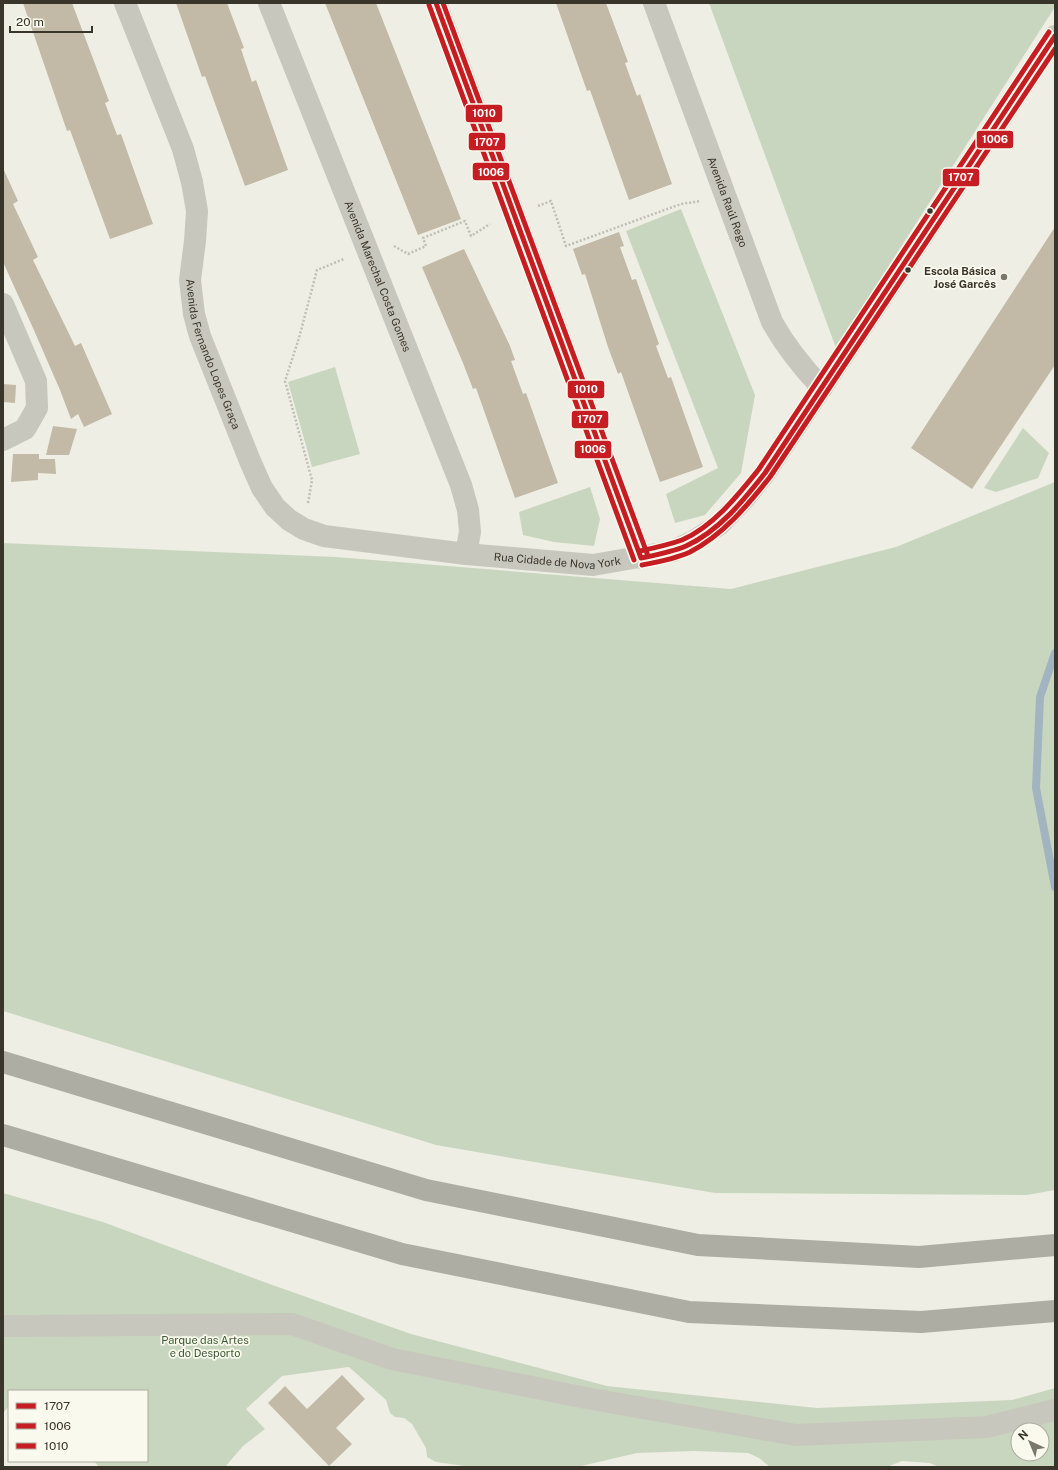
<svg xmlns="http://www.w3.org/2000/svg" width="1058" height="1470" viewBox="0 0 1058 1470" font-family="'Public Sans',sans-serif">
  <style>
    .green { fill: #c9d6bf; fill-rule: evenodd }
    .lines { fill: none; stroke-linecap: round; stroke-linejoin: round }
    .stream { stroke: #a1b4c0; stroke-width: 8 }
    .building { fill: #c2b9a7 }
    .path { stroke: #c1bfb5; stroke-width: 2.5; stroke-dasharray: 2 2; stroke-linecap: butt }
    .minor { stroke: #c8c7bd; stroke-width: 22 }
    .highway { stroke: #aeada4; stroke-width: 22 }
    .bus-1-casing { stroke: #faf9ee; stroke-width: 8 }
    .bus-2-casing { stroke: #faf9ee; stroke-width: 8 }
    .bus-3-casing { stroke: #faf9ee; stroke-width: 8 }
    .bus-1 { stroke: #c61d23; stroke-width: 5 }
    .bus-2 { stroke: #c61d23; stroke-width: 5 }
    .bus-3 { stroke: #c61d23; stroke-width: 5 }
    .bus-dot { fill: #3a352b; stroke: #faf9ee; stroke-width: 1.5 }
    .poi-dot { fill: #79766c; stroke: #faf9ee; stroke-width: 1.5 }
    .labels { text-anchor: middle; stroke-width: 3.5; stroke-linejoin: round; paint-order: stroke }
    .street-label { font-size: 11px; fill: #3a352b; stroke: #faf9ee }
    .poi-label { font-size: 11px; font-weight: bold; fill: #3a352b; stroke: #faf9ee; text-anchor: end }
    .park-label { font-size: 11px; fill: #39582f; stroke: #faf9ee }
    .line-badge { stroke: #faf9ee; stroke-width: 1.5 }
    .badge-label { font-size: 11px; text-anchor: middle; font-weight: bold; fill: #fff }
  </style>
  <rect width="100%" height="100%" fill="#efeee5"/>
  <!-- green -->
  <path class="green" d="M709 3H1055V7L836 348Z
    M681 209 755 395 741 473 705 515 675 523 666 494 718 468 626 231Z
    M335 367 360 454 312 467 288 382Z
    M1023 428 1049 453 1038 478 996 492 984 488Z
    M1055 482V1190L1027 1195 715 1193 436 1145 3 1011V543L336 557 731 589 896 547Z
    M590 487 600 519 594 546 554 542 523 535 519 512Z
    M3 1193 103 1222 264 1282 411 1334 607 1386 817 1408 1012 1400 1055 1388V1467H939L930 1463 902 1461 887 1467H770L759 1458 748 1453 694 1451 637 1453 577 1467H472L436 1462 427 1457 426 1448 412 1424 404 1418 395 1417 390 1413 386 1400 349 1367 282 1376 246 1409 265 1429 243 1446 225 1467H99L94 1461H147V1391H9V1406L3 1413ZM1018 1430H1042V1454H1018Z"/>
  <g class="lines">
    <!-- stream -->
    <path class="stream" d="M1055 653 1040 697 1036 788 1055 887"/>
  </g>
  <!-- building -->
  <path class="building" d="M23 3H72L109 101 105 103 117 135 121 134 153 224 110 239 70 130 67 131Z
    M176 3H227L244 48 241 49 252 82 256 80 288 170 245 186 205 76 202 77Z
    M325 3H376L461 219 418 235Z
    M556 3H606L628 62 625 63 637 96 640 94 672 184 629 200 590 90 587 91Z
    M3 168 18 201 13 204 38 257 33 260 75 346 81 343 112 414 84 427 78 414 71 419 60 390 33 328 3 262Z
    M1055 227V365L972 489 911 448Z
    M619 232 624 246 620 247 632 280 636 279 659 344 656 346 668 378 671 377 703 467 660 482 621 372 618 374 608 347 585 274 582 275 573 249Z
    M464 249 510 346 515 360 511 361 523 394 526 393 558 483 515 498 476 388 473 389 463 363 422 267Z
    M3 384 16 385 15 403 3 402Z
    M53 426 77 429 69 455H46Z
    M13 454H39V459H55L56 474 38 473V480L11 482Z
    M342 1375 365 1399 336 1428 352 1444 329 1466 268 1403 285 1386 307 1409Z"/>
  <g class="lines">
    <!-- path -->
    <path class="path" d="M538 206 551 201 566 246 681 204 701 201
      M394 246 408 254 426 246 423 238 465 221 471 236 490 224
      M308 503 312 480 285 381 299 338 317 270 344 259"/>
    <!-- minor -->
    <g class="minor">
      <path id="s1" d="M125 3 183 149 192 182 197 211 195 241 190 280 194 314 200 336 250 461 262 488 275 507 289 520 304 529 324 536 466 554 593 565 673 551 694 541 720 524 744 499 765 473 1055 36"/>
      <path id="s2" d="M269 3 461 485 468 510 470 532 466 554"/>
      <path d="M436 3 641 558"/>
      <path id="s3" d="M654 3 772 322C786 347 802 367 822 388"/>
      <path d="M3 304 36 381 37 408 25 429 3 440"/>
      <path d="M3 1326 292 1324 392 1359 586 1398 796 1435 987 1427 1055 1410"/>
    </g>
    <!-- highway -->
    <path class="highway" d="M3 1062 426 1190 698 1245 919 1257 1055 1245
      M3 1135 402 1254 689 1312 921 1322 1055 1311"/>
    <!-- bus-1 casing -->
    <g class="bus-1-casing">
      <path id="bus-1" d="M436 3 641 558
        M641 558C656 555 672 552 686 546 719 531 743 501 765 473L1055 36"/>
    </g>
    <!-- bus-2 casing -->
    <g class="bus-2-casing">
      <path id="bus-2" d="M429 5 634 560
        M642 565C658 562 675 559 690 552 723 535 747 506 770 477L1055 49"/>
    </g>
    <!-- bus-3 casing -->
    <g class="bus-3-casing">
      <path id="bus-3" d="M443 3 648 556
        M640 551C654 548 668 545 682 540 714 526 738 495 759 469L1049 32"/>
    </g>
    <!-- bus-1 -->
    <use href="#bus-1" class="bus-1"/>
    <!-- bus-2 -->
    <use href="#bus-2" class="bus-2"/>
    <!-- bus-3 -->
    <use href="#bus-3" class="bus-3"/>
  </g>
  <!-- markers -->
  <g class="bus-dot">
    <circle cx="930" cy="211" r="3.5"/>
    <circle cx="908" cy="270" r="3.5"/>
  </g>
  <circle class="poi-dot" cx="1004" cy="277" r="4"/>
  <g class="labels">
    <!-- street labels -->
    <g class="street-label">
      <text dy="4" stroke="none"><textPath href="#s3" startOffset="212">Avenida Raúl Rego</textPath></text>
      <text dy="4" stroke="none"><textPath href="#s2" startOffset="294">Avenida Marechal Costa Gomes</textPath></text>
      <text dy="4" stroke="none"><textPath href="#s1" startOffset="368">Avenida Fernando Lopes Graça</textPath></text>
      <text dy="4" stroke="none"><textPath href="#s1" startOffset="827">Rua Cidade de Nova York</textPath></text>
    </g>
    <!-- poi labels -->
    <g class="poi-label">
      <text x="996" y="275">Escola Básica<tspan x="996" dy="13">José Garcês</tspan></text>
    </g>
    <!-- park labels -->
    <g class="park-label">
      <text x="205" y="1344">Parque das Artes<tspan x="205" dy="13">e do Desporto</tspan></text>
    </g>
  </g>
  <g class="line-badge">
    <rect x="465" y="104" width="38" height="19" rx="4" fill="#c61d23"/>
    <rect x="976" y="130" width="38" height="19" rx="4" fill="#c61d23"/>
    <rect x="468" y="132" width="38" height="19" rx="4" fill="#c61d23"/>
    <rect x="472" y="162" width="38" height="19" rx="4" fill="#c61d23"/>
    <rect x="942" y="168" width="38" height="19" rx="4" fill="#c61d23"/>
    <rect x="567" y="380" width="38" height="19" rx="4" fill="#c61d23"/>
    <rect x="571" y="410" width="38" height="19" rx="4" fill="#c61d23"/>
    <rect x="574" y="440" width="38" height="19" rx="4" fill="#c61d23"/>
  </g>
  <g class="badge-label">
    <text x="484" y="117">1010</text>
    <text x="995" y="143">1006</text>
    <text x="487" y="146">1707</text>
    <text x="491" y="176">1006</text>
    <text x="961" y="181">1707</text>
    <text x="586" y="393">1010</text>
    <text x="590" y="423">1707</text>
    <text x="593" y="453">1006</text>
  </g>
  <!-- border -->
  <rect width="1058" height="1470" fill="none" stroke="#3a352b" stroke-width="8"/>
  <!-- legend -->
  <rect x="8" y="1390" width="140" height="72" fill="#faf9ee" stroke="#adaba0"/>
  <rect x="16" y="1403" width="20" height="6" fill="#c61d23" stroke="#adaba0"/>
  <text x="44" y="1410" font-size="12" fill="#3a352b">1707</text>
  <rect x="16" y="1423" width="20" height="6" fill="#c61d23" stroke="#adaba0"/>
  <text x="44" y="1430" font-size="12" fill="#3a352b">1006</text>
  <rect x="16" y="1443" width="20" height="6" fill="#c61d23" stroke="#adaba0"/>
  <text x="44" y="1450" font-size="12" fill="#3a352b">1010</text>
  <!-- north arrow -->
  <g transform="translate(1030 1442) rotate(316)"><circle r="19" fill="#faf9ee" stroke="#adaba0"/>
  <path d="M0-3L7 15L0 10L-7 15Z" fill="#79766c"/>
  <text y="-6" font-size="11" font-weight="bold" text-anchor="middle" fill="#3a352b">N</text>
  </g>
  <!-- scale -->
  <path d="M10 26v6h82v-6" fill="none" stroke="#3a352b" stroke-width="2"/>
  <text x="16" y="26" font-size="12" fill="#3a352b" stroke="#faf9ee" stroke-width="3" paint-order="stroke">20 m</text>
</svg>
